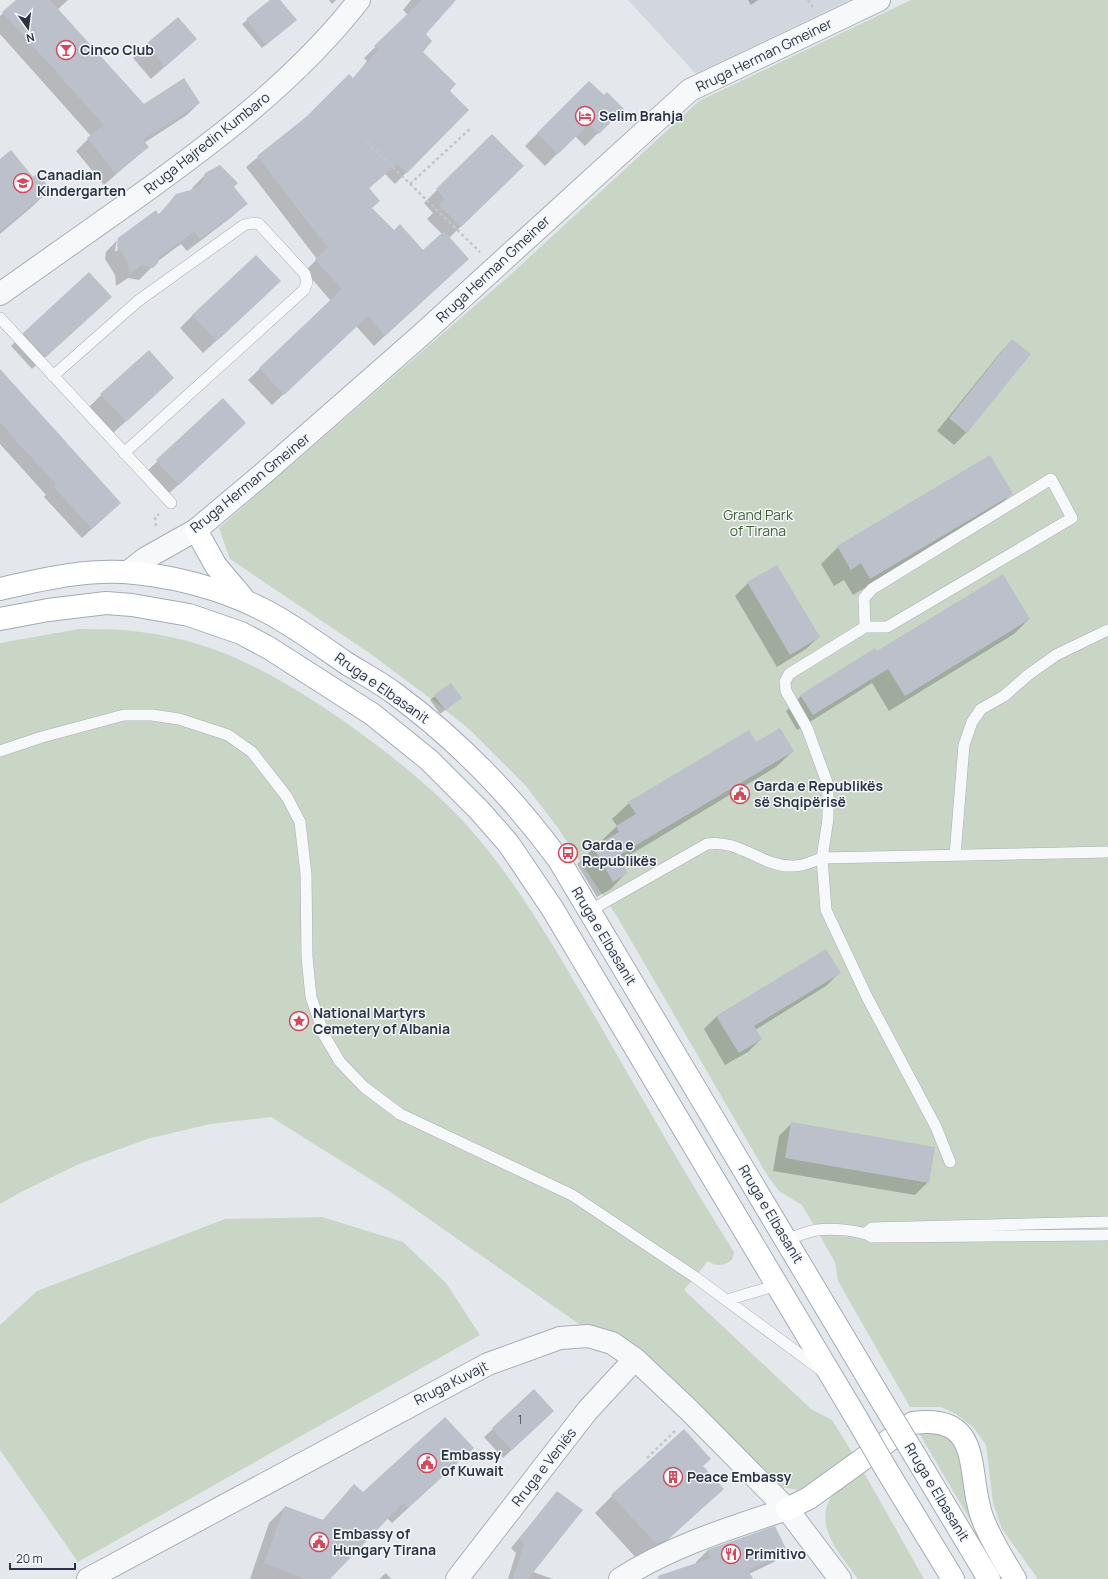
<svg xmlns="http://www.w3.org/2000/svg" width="1108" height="1579" viewBox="0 0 1108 1579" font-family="Manrope,sans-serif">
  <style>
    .built { fill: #d2d6de }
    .green { fill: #c9d6c5 }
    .shadow { fill: #0003; fill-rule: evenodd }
    .building { fill: #bbc0ca }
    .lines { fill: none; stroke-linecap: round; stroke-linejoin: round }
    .lane-casing { stroke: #a9aeb7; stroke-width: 12 }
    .street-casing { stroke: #a9aeb7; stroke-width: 24 }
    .primary-casing { stroke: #a3abb8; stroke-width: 24 }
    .path { stroke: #c2c5cb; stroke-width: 2.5; stroke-dasharray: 3 3; stroke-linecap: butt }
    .lane { stroke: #f7f8fa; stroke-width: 11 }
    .street { stroke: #f7f8fa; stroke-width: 22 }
    .primary { stroke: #fff; stroke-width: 22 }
    .primary-bridge-casing { stroke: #a3abb8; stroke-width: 24; stroke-linecap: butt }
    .primary-bridge { stroke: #fff; stroke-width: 22 }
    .labels { text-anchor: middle; stroke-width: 3; stroke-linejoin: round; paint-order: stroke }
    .number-label { font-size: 12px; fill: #4f5766 }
    .poi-label { font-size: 14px; font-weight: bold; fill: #2b3445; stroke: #f4f6f9; text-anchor: start }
    .street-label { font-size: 14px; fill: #2b3445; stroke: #f4f6f9 }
    .park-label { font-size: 14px; fill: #3f6138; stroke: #f4f6f9 }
  </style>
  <rect width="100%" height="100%" fill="#e4e7ec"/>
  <!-- built -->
  <path class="built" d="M628 0H849L696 74Z"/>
  <!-- green -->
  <path class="green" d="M911 0H1108V1579H1038L1002 1529 993 1503 986 1445 973 1427 956 1414 941 1407H910L838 1281 835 1262 802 1205 779 1191 767 1175 618 918 558 828 526 786 468 728 427 696 368 652 230 559 219 528 509 276 699 101Z
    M79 629C182 627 245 655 329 711 377 744 422 778 462 820 515 877 553 946 593 1013 639 1093 685 1174 734 1252L732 1260C723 1266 717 1267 708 1261L684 1290 811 1409 832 1420 855 1457 809 1486 799 1490 775 1486 586 1329 389 1191 271 1117 210 1124 147 1139 79 1164 21 1192 0 1204V643Z
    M322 1217 403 1242 446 1283 480 1335 78 1562 0 1450V1325L37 1291 225 1219Z
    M938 1430 956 1443 976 1530 919 1433Z
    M862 1469 924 1579H858C839 1552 809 1523 836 1490 842 1482 854 1476 862 1469Z"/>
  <!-- shadow -->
  <path class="shadow" d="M18 0H68L57 10 143 105 199 103 187 115 144 143 147 147 104 185 76 151 91 136 0 34V16Z
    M271 0H279L291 24 262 48 242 24Z
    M329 0H336L332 4Z
    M411 0H455L424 34 422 52 449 91 468 110 395 184 385 174 368 189 371 208 394 231 423 252 442 234 427 219 433 213 424 203 492 135 510 179 449 238 456 270 374 346 356 326 272 405 248 380 331 301 305 271 317 259 246 167 353 79 367 61 364 58 408 15 403 10Z
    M748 0H758L751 5Z
    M178 18 196 39 151 79 133 58Z
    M589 82 604 97 622 109 585 146 575 136 545 166 525 146Z
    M0 160 50 189 33 206 0 234Z
    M206 174 232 187 246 204 233 216 187 251 181 244 158 261 139 280 128 278 116 286 115 275 105 259 106 252 119 238 158 215 177 195 191 191 193 187ZM117 240H119L117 251H115Z
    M267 294 203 353 180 328 193 315Z
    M98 309 32 369 11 346 24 333Z
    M1012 340 967 432 954 445 937 431 1000 353Z
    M0 370 65 441 63 442 109 513 82 538 44 497 46 495 0 444Z
    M160 390 112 434 88 408 101 395Z
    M223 400 232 436 165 497 144 474Z
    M1012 493 995 510 853 595 844 580 834 586 821 564 838 547Z
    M776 566 819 637 806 649 777 667 735 596 748 583Z
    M1029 619 1014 634 889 711 872 683 797 730 786 711 801 696 877 653Z
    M451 684 456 702 440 714 430 700Z
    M756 744 793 751 776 767 620 861 627 872 611 889 597 897 577 864 617 826 612 819 629 803Z
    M825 951 839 973 826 986 755 1030 761 1039 748 1052 725 1065 704 1029 716 1017Z
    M792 1123 928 1182 915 1195 773 1171 779 1136Z
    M534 1391 544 1420 503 1458 484 1437Z
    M457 1463 392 1523 387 1518 328 1579H250L269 1523 285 1507 322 1521 354 1485 363 1494Z
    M702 1466 723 1489 650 1556 639 1561 595 1513 612 1496Z
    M557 1492 533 1572 553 1579H508L516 1553 511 1548Z
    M774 1527 786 1550 774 1562 749 1574 750 1579H666L696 1564V1562L707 1551Z
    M386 1573 391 1579H379Z"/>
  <!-- building -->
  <path class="building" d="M16 0H50L144 104 184 78 200 103 143 140 149 147 116 174 87 138 104 125 2 12Z
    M270 0H280L297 20 266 45 246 19Z
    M422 0H456L426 34 432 41 423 52 456 84 450 91 469 110 407 173 397 164 369 188 380 201 372 208 394 230 400 224 423 250 444 231 469 259 385 336 368 316 284 395 259 368 342 289 315 259 328 248 257 156 306 117 349 74 353 78 378 50 374 46Z
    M178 17 197 39 165 67 146 44Z
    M589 81 604 95 607 92 624 109 599 134 589 124 558 154 537 133Z
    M492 134 524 166 461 227 439 205 445 199 436 189Z
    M11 150 33 177 38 173 51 190 0 231V159Z
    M220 165 238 183 234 187 248 204 200 239 194 232 159 257 158 263 153 268 142 265 129 275 128 262 117 246 118 238 156 210 159 215 176 194 191 190 201 184 205 173Z
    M256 255 281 281 217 341 192 315Z
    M89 272 112 297 46 357 23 333Z
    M1012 339 1031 354 967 433 949 418Z
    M149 350 174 378 126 422 100 394Z
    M0 369 121 503 92 529 53 486 56 484 0 423Z
    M223 398 246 423 179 485 156 460Z
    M990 455 1013 494 870 579 861 563 851 570 837 546Z
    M777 565 820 637 790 655 747 582Z
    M1003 574 1030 619 905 696 888 669 813 715 800 695 875 648 877 651Z
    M451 683 462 698 445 710 434 695Z
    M780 728 794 751 618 856 628 873 613 882 593 847 619 832 616 826 636 814 628 802 749 730 756 742Z
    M826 949 841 973 754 1026 762 1039 739 1053 716 1016Z
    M791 1122 935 1147 929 1183 785 1158Z
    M534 1389 554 1411 512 1450 492 1428Z
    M445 1417 474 1448 408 1508 403 1503 330 1579H305L264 1563 285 1506 323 1520 354 1484 363 1492Z
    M684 1429 711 1459 703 1466 724 1489 668 1539 656 1544 611 1495Z
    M557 1491 583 1510 528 1579H513L524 1544 519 1539Z
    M775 1526 787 1551 748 1570 753 1579H658V1576L711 1558 707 1550Z"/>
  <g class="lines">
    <!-- lane casing -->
    <g class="lane-casing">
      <path id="lane" d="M0 318 171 503
        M53 376 138 301 244 225 253 223 259 224 305 274 307 282 304 290 124 453
        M865 627 864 598 872 589 1051 479 1072 518 887 627H865L789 674 785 682 786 691 807 728 828 785V819L822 858 826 910 867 997 936 1127 950 1162
        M0 751 42 737 124 715H152L179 719 228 735 252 752 287 797 300 822 306 874 307 957 311 997 324 1035 340 1062 364 1087 400 1114 572 1195 695 1277 821 1370
        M955 855 964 745 972 722 981 709 1004 696 1028 675 1056 655 1108 630
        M589 911 707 844C740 839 760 866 792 866 801 867 813 861 822 858L1108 852
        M866 1233 872 1228 1108 1222
        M787 1240C796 1236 807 1232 817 1230 831 1228 861 1230 872 1237L1108 1235
        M727 1300 777 1285"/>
    </g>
    <!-- street casing -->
    <g class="street-casing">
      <path id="street" d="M0 294C44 263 89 231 133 200 215 141 297 80 359 0
        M128 572 146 558 196 530 265 472 420 336 690 90 879 0
        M88 1579 488 1364 560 1338 588 1336 612 1343 635 1359 690 1411 787 1509 840 1579
        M457 1579 587 1411 635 1359
        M620 1579C671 1546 730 1528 787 1509"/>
    </g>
    <!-- primary casing -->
    <g class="primary-casing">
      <path id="primary" d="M196 530 216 566 244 599
        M0 589C44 579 89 568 135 573 187 578 243 595 288 624 308 636 327 650 346 663 362 673 379 682 394 693 458 740 512 796 559 860L883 1403
        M0 619 48 610 106 603 132 605 189 615 241 633 269 648 372 714 429 760 479 810 508 843 552 908 857 1419
        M914 1454 989 1579
        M886 1469 953 1579
        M787 1509 809 1498 913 1423C985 1413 966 1474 982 1517 990 1539 1003 1559 1015 1579"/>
    </g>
    <!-- path -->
    <path class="path" d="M808 0 813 7
      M367 142 480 252
      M410 184 472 127
      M156 526 155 517 159 514
      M647 1458 677 1429"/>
    <!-- lane -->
    <use href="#lane" class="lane"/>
    <!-- street -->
    <use href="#street" class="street"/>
    <!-- primary -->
    <use href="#primary" class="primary"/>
    <!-- primary-bridge casing -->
    <g class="primary-bridge-casing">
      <path id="primary-bridge" d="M883 1403 914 1454
        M857 1419 886 1469"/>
    </g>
    <!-- primary-bridge -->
    <use href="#primary-bridge" class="primary-bridge"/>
  </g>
  <!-- icons -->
  <defs>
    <g id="bar-ring" transform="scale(1)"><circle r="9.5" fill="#f4f6f9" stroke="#d1495b" stroke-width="1.5"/><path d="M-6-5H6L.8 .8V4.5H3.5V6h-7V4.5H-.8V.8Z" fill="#d1495b"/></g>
    <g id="hotel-ring" transform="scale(1)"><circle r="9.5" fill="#f4f6f9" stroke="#d1495b" stroke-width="1.5"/><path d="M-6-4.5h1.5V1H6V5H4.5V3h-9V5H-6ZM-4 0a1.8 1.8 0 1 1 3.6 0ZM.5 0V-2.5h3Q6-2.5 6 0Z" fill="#d1495b"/></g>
    <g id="school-ring" transform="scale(1)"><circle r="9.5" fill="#f4f6f9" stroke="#d1495b" stroke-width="1.5"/><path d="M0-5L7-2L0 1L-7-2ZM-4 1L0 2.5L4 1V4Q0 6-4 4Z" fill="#d1495b"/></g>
    <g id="civic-ring" transform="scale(1)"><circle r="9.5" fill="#f4f6f9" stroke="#d1495b" stroke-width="1.5"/><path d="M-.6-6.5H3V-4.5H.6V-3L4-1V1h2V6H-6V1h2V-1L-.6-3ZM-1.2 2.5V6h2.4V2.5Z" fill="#d1495b"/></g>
    <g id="bus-ring" transform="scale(1)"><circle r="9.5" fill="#f4f6f9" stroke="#d1495b" stroke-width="1.5"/><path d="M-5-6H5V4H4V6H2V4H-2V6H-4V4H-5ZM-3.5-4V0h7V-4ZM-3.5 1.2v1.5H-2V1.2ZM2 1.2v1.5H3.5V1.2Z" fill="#d1495b"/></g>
    <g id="sight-ring" transform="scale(1)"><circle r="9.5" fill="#f4f6f9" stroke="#d1495b" stroke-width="1.5"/><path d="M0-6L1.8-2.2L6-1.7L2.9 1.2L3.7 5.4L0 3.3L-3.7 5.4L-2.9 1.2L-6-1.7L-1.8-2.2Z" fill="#d1495b"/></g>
    <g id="building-ring" transform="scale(1)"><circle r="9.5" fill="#f4f6f9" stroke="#d1495b" stroke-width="1.5"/><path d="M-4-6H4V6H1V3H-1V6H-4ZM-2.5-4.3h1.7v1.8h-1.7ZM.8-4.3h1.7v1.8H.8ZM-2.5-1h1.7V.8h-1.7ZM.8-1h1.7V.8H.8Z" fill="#d1495b"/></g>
    <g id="restaurant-ring" transform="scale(1)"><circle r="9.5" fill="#f4f6f9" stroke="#d1495b" stroke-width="1.5"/><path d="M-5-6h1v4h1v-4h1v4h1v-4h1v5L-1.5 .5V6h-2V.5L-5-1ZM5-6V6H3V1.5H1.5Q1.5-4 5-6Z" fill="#d1495b"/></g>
  </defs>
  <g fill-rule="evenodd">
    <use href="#bar-ring" x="66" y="50"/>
    <use href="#hotel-ring" x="585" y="116"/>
    <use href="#school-ring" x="23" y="183"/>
    <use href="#civic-ring" x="740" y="794"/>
    <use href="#bus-ring" x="568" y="853"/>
    <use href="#sight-ring" x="299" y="1021"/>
    <use href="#civic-ring" x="427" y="1463"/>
    <use href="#building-ring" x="673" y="1477"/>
    <use href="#civic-ring" x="319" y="1542"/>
    <use href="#restaurant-ring" x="731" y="1554"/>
  </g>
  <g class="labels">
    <!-- number labels -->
    <g class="number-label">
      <text x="520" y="1424">1</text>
    </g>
    <!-- poi labels -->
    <g class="poi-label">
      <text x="80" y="55">Cinco Club</text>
      <text x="599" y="121">Selim Brahja</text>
      <text x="37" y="180">Canadian<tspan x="37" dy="16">Kindergarten</tspan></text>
      <text x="754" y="791">Garda e Republikës<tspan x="754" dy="16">së Shqipërisë</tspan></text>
      <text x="582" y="850">Garda e<tspan x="582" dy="16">Republikës</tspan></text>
      <text x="313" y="1018">National Martyrs<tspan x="313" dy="16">Cemetery of Albania</tspan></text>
      <text x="441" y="1460">Embassy<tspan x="441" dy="16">of Kuwait</tspan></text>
      <text x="687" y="1482">Peace Embassy</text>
      <text x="333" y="1539">Embassy of<tspan x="333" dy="16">Hungary Tirana</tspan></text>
      <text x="745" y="1559">Primitivo</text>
    </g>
    <!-- street labels -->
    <g class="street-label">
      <text transform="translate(764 55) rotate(-26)" y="5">Rruga Herman Gmeiner</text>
      <text transform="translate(207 143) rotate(-38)" y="5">Rruga Hajredin Kumbaro</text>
      <text transform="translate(493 269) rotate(-43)" y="5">Rruga Herman Gmeiner</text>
      <text transform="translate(250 483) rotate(-39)" y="5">Rruga Herman Gmeiner</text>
      <text transform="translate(382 688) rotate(35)" y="5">Rruga e Elbasanit</text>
      <text transform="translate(604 936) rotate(59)" y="5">Rruga e Elbasanit</text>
      <text transform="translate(771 1214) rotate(59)" y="5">Rruga e Elbasanit</text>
      <text transform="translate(451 1383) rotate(-27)" y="5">Rruga Kuvajt</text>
      <text transform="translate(544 1467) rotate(-52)" y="5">Rruga e Veniës</text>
      <text transform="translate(937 1492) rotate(59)" y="5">Rruga e Elbasanit</text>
    </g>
    <!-- park labels -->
    <g class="park-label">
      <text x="758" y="520">Grand Park<tspan x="758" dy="16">of Tirana</tspan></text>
    </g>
  </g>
  <!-- north arrow -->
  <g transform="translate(28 28) rotate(166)" stroke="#f4f6f9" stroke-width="3" paint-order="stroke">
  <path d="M0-3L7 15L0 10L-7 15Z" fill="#2b3445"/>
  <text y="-6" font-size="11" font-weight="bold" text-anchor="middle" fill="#2b3445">N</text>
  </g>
  <!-- scale -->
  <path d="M10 1563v6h65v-6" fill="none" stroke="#2b3445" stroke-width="2"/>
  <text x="16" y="1563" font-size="12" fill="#2b3445" stroke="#f4f6f9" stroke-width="3" paint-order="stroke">20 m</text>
</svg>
